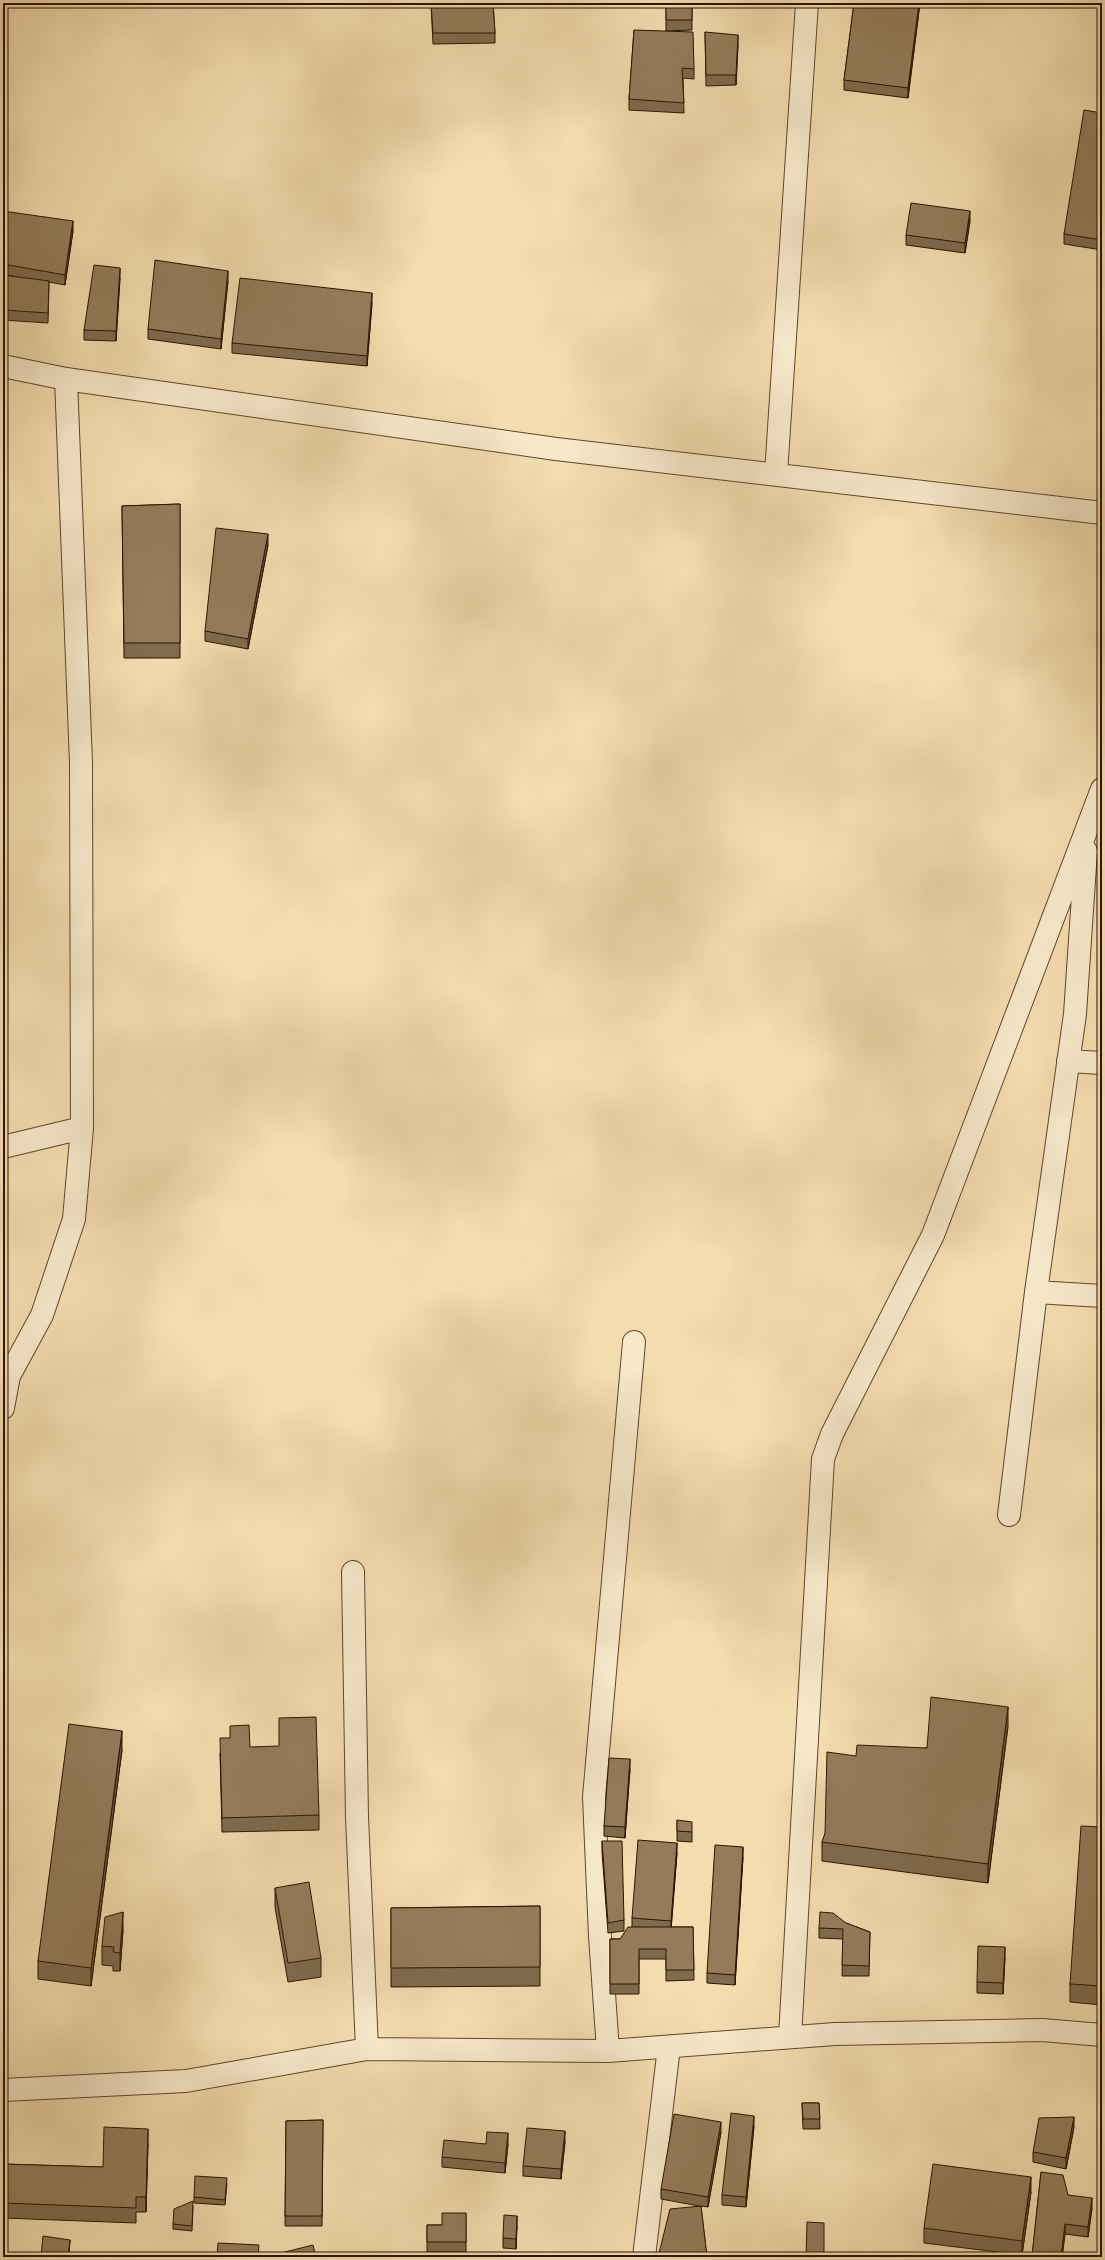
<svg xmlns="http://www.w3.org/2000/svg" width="1105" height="2260" viewBox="0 0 1105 2260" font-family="'IM FELL DW Pica',serif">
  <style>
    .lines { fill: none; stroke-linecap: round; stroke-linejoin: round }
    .minor-casing { stroke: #5f452c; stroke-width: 24 }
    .minor { stroke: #f7e8ca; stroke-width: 22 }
    .wall { fill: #7f6b4e; stroke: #2e1301 }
    .shaded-wall { fill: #685740; stroke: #2e1301 }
    .building { fill: #947c5b; stroke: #2e1301 }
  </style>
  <rect width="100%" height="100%" fill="#f3dcae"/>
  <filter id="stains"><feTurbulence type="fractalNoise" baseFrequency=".005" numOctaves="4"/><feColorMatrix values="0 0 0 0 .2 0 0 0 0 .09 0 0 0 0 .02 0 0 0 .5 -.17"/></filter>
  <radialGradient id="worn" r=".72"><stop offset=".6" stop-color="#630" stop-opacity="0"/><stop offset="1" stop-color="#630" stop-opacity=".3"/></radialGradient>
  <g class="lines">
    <!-- minor casing -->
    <g class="minor-casing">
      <path id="minor" d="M3 366 66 379 556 449 1102 513
        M776 474 807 3
        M1068 1061 1102 1063
        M3 1147 82 1128
        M1036 1292 1102 1296
        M3 1408 9 1376 42 1315 74 1219 82 1128 81 763 66 379
        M1009 1515 1036 1292 1075 1014 1086 851
        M353 1572 357 1817 367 2049
        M790 2037 823 1459 832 1434 933 1235 1102 789
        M608 2051 600 1936 594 1797 634 1342
        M3 2090 186 2081 367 2049 608 2051 835 2034 1042 2030 1102 2035
        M644 2257 669 2047"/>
    </g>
    <!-- minor -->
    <use href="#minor" class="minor"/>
  </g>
  <!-- wall -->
  <path class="wall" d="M431 3H493L495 33V43L433 44Z
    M666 3H692V30L666 31Z
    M854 3H920L908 98 844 90V80Z
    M634 30 694 69V79L683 78 684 113 629 110V99Z
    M705 32 738 45 736 85 706 86Z
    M1102 113V250L1064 244V234Z
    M3 211 73 231 65 285 49 282 48 323 3 320V275L18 277 3 274Z
    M970 221 965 253 906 245V235Z
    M120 278 116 341 84 340V330Z
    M228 281 221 349 148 339V329Z
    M372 303 367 366 232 353V343Z
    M180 504V658H124L122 506Z
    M268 545 248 649 205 641V631Z
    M1008 1726 988 1883 822 1861V1842L856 1756 927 1748Z
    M250 1747 319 1815V1830L222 1832 220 1753Z
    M122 1750 91 1986 38 1979V1961Z
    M630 1769 625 1838 604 1836V1826Z
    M677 1820 692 1832V1842L677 1841Z
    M1102 1827V2005L1070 2002V1984Z
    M602 1841 624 1920V1931L608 1933 602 1852Z
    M677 1853 671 1927H693L694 1980 666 1981V1959H639V1994H610V1939H620L632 1927V1918Z
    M743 1857 735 1985 707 1983V1973Z
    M275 1888 321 1958V1977L288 1982 275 1907Z
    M540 1906V1986L391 1987V1908Z
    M846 1923 870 1932 869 1976H842L843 1939 819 1938V1928Z
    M123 1930 120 1971H113V1966L102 1965V1946Z
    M1005 1958 1003 1994 977 1993V1982Z
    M802 2103H819L820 2129H803Z
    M323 2120 322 2226H285L286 2121Z
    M754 2126 746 2207 722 2205V2195Z
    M1074 2127 1066 2169 1033 2162V2152Z
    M721 2132 708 2207 701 2206 707 2257H658L699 2206 661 2199V2189Z
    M565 2142 561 2179 523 2176V2166Z
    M148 2144 146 2212H136V2223L3 2218V2164L103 2167Z
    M486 2144H508L505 2173 442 2167V2157Z
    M1041 2172 1068 2195 1092 2208 1088 2237 1065 2234 1062 2257H1032Z
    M227 2183 225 2205 194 2203V2197Z
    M1031 2192 1022 2255 924 2243V2228Z
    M193 2206 192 2231 173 2229V2224Z
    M466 2213V2252H427V2225H442Z
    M517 2226 516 2249 503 2248V2238Z"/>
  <!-- shaded-wall -->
  <path class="shaded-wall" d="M919 3H920L908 98V88Z
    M738 35V45L736 85V75Z
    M970 211V221L965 253V243Z
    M73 221V231L65 285V275Z
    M120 268V278L116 341V331Z
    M228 271V281L221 349V339Z
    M372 293V303L367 366V356Z
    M268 534V545L248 649V639Z
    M1008 1707V1726L988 1883V1864Z
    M122 1731V1750L91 1986V1968Z
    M630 1759V1769L625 1838V1827Z
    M677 1843V1853L671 1931V1921Z
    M743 1847V1857L735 1985V1975Z
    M123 1912V1930L120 1971V1953Z
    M1005 1947V1958L1003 1994V1983Z
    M754 2116V2126L746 2207V2197Z
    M1074 2117V2127L1066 2169V2158Z
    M721 2122V2132L708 2207V2197Z
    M148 2129V2144L146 2212V2197Z
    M565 2131V2142L561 2179V2169Z
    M508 2133V2144L505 2173V2163Z
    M1031 2177V2192L1022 2255V2241Z
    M1092 2198V2208L1088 2237V2227Z
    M517 2216V2226L516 2249V2239Z
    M1065 2224V2234L1062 2257H1061Z
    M70 2240 69 2257H68Z"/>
  <!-- building -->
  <path class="building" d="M431 3H493L495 33H433Z
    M666 3H692V20H666Z
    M854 3H919L908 88 844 80Z
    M634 30 693 32 694 69 682 68 684 103 629 99Z
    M705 32 738 35 736 75H706Z
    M1084 110 1102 113V240L1064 234Z
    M911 203 970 211 965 243 906 235Z
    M3 211 73 221 65 275 3 264Z
    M155 260 228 271 221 339 148 329Z
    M94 265 120 268 116 331 84 330Z
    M3 275 49 281 48 313 3 310Z
    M240 278 372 293 367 356 232 343Z
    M180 504V643H124L122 506Z
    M216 528 268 534 248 639 205 631Z
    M931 1697 1008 1707 988 1864 822 1842 825 1833 827 1752 856 1756 857 1745 927 1748Z
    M316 1717 319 1815 222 1818 220 1738H230V1726L249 1725 250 1747 279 1746V1718Z
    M69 1724 122 1731 91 1968 38 1961Z
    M609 1758 630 1759 625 1827 604 1826Z
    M677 1820 692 1822V1832L677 1831Z
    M1081 1826 1102 1827V1986L1070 1984Z
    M638 1840 677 1843 671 1921 632 1918Z
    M602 1841H622L624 1920 608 1923Z
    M715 1845 743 1847 735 1975 707 1973Z
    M309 1882 321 1958 288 1963 275 1888Z
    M540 1906V1967L391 1968V1908Z
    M123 1912 120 1953 113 1952 114 1947 102 1946 105 1917Z
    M820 1912 833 1913 846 1923 870 1932 869 1966 842 1965 843 1929 819 1928Z
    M628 1927H693L694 1970H666V1949H639V1984H610V1939H620Z
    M978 1946 1005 1947 1003 1983 977 1982Z
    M802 2103H819L820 2119H803Z
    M731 2113 754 2116 746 2197 722 2195Z
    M674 2114 721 2122 708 2197 661 2189Z
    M1074 2117 1066 2158 1033 2152 1039 2118Z
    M323 2120 322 2216H285L286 2121Z
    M104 2127 148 2129 146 2197H136V2208L3 2203V2164L103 2167Z
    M527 2128 565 2131 561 2169 523 2166Z
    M487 2132 508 2133 505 2163 442 2157 444 2140 486 2144Z
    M933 2164 1031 2177 1022 2241 924 2228Z
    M1041 2172 1063 2175 1068 2195 1092 2198 1088 2227 1065 2224 1061 2257H1040L1032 2256Z
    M195 2176 227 2178 225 2200 194 2197Z
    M193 2201 192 2226 173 2224 174 2209Z
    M701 2206 707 2257H692L678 2255 677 2257H658L670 2209Z
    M442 2213H466V2242H427V2225H442Z
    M504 2215 517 2216 516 2239 503 2238Z
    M807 2222 824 2223V2257H806Z
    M43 2236 70 2240 68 2257H41Z
    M218 2243 259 2245 258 2257H217Z
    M313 2245 316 2257H282L281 2253Z"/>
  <!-- margin -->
  <rect width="1105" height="2260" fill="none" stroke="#f3dcae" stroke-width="16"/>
  <rect x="4" y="4" width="1097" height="2252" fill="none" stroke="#2e1301" stroke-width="2"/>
  <rect x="8" y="8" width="1089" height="2244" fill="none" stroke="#2e1301"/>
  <rect width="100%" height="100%" filter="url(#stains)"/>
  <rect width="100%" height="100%" fill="url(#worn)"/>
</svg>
